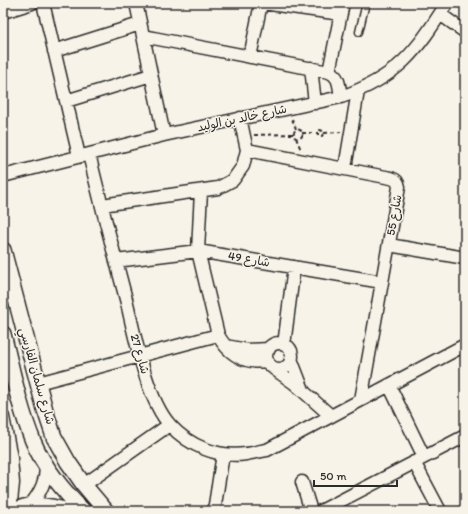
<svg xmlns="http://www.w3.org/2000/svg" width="468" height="514" viewBox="0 0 468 514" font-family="Itim,'Playpen Sans Arabic',sans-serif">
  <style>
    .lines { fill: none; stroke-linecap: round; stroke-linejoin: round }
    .service-casing { stroke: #2b2b2b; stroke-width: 9 }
    .minor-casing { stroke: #2b2b2b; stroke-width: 15 }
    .tertiary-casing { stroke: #2b2b2b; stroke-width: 18 }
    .path { stroke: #2b2b2b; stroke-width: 2; stroke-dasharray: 4 3; stroke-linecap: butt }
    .service { stroke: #f7f3e8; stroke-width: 6 }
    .minor { stroke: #f7f3e8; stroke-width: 12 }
    .tertiary { stroke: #f7f3e8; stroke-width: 15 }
    .labels { text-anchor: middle; stroke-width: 3; stroke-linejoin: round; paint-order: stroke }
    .street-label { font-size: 12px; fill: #2b2b2b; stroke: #f7f3e8 }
  </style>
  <rect width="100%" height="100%" fill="#f7f3e8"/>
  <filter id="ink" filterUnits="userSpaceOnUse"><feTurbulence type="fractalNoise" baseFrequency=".025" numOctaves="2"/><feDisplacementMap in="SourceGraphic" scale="8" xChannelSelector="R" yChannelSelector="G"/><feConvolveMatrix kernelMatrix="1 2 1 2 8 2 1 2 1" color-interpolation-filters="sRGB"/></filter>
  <g filter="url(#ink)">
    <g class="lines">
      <!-- service casing -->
      <g class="service-casing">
        <path id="service" d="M359 32 366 3"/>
      </g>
      <!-- minor casing -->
      <g class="minor-casing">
        <path id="minor" d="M43 3 79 156
          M136 3 164 135
          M263 3 341 14
          M3 12 32 3
          M440 14 465 32
          M143 36 329 72C340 76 339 87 341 97
          M54 51 140 24
          M250 57 261 3
          M311 68 315 103
          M329 72 343 3
          M66 101 151 75
          M247 150 391 178C397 180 398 182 399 187L361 400
          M89 154C101 204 114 254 127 303 135 337 147 400 170 425 189 446 218 458 246 454 253 453 260 451 267 450L465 345
          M345 168 358 91
          M3 176 164 135 341 97C398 77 416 52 447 3
          M201 191 198 251 218 335C229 355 245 364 267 361
          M102 205 218 188 233 180 243 166 247 150 240 118
          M389 245 465 258
          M116 261 198 251 382 282
          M266 356a13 13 0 1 1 26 0a13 13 0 1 1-26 0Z
          M284 345 294 267
          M226 346 247 350 269 349
          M291 359 303 390
          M273 368 294 383 331 416
          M38 383 218 335
          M389 385 424 457
          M3 417 11 458 13 483 10 511
          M414 462 440 511
          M302 482 311 511
          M84 485 169 425
          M31 504C41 492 46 481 46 465
          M14 511C27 498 57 506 73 511
          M214 511 223 454
          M321 511 465 436"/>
      </g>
      <!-- tertiary casing -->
      <g class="tertiary-casing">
        <path id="tertiary" d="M3 250 45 410 54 437 68 462 84 485 106 511
          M3 334C12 370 19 407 33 441 44 468 63 490 83 511"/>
      </g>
      <!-- path -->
      <path class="path" d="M292 119 296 129
        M293.5 134a4.5 4.5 0 1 1 9 0a4.5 4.5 0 1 1-9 0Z
        M302 133H318V135L322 136 324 133 323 131 320 130 318 133
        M324 133 341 132
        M254 135 293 134
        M296 138 301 150"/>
      <!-- service -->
      <use href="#service" class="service"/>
      <!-- minor -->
      <use href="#minor" class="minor"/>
      <!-- tertiary -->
      <use href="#tertiary" class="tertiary"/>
    </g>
  </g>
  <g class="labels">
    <!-- street labels -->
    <g class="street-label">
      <text transform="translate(242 118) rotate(-12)" y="4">شارع خالد بن الوليد</text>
      <text transform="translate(394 215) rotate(-80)" y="4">شارع 55</text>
      <text transform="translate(249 259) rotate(10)" y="4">شارع 49</text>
      <text transform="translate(140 354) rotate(74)" y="4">شارع 27</text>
      <text transform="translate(37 376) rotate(74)" y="4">شارع سلمان الفارسي</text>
    </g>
  </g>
  <!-- margin -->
  <rect width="468" height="514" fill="none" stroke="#f7f3e8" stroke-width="16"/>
  <rect x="8" y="8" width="452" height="498" fill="none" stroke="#2b2b2b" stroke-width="1.5" filter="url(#ink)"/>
  <!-- scale -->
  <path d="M314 480v6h83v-6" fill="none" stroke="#2b2b2b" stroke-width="2"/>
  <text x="320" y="480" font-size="12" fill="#2b2b2b" stroke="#f7f3e8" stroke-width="3" paint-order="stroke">50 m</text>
</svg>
